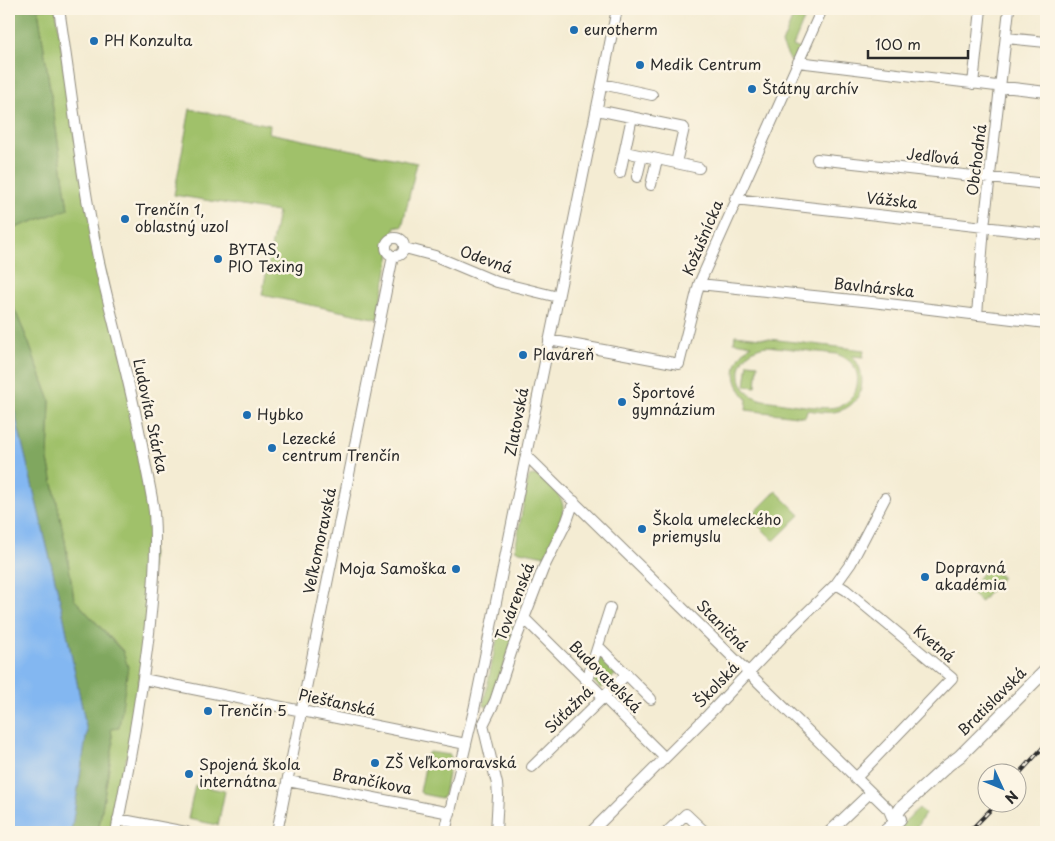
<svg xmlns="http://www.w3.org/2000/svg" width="1055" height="841" viewBox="0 0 1055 841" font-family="'Playpen Sans',sans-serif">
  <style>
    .green { fill: #a0c16b; stroke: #66764b; fill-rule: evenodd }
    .forest { fill: #80a75f; stroke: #566945 }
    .water { fill: #83b7f1; stroke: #57718e }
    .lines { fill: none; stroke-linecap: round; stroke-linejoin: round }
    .minor-casing { stroke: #908c7f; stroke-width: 12 }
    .major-casing { stroke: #908c7f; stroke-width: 14 }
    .minor { stroke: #fff; stroke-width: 10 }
    .major { stroke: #fff; stroke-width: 12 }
    .rail-casing { stroke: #2b2b2b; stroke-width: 4 }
    .rail { stroke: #fcf5e5; stroke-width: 2; stroke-dasharray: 5.5; stroke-linecap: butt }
    .poi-dot { fill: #1f6fb2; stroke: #fcf5e5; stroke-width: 2 }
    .labels { text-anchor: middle; stroke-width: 5; stroke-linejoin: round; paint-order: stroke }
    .poi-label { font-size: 15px; fill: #2b2b2b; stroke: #fcf5e5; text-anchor: start }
    .street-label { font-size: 15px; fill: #2b2b2b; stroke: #fcf5e5 }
  </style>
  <rect width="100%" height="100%" fill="#fcf5e5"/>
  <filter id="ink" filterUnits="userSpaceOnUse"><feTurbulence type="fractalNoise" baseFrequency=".02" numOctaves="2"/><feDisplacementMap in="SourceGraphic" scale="10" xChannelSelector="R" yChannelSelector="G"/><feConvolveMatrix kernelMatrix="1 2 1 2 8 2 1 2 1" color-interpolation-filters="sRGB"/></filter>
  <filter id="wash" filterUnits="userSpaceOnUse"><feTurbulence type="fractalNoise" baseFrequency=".0096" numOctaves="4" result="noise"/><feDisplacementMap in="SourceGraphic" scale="20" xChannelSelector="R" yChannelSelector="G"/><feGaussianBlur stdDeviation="1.12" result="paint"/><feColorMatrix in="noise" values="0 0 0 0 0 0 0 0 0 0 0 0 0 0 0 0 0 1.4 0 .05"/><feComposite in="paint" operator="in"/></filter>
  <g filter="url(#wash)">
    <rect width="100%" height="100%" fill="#f4ecd3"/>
    <!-- green -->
    <path class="green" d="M38 9H56L65 76 137 431 150 517 152 549 149 603 134 718 112 832H98L113 745 111 728 123 651 74 599 65 541 48 460 50 401 28 341 9 296V230L68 209Z
      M796 9 807 12 793 46 802 50 797 61 790 60 782 44Z
      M190 109 270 125 269 133 417 163 402 227 395 226 378 319 262 295 278 212 174 195Z
      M735 335 864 350 863 357 852 356C869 374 864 405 838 411 828 414 817 411 807 410L805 417 746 410 747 399C730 382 731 358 752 345L734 342ZM767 346 836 354C846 357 854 363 857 374 860 389 851 404 836 407 821 410 780 402 763 400 730 393 733 349 767 346Z
      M748 363 758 364 756 387 745 386Z
      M533 475C540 476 544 481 550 486 564 500 567 507 558 525L559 528 545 556 515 550 527 485 529 477Z
      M776 491 800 515 774 541 750 517Z
      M988 566 1002 577 981 602 968 591Z
      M509 626 517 628 491 703 487 707 483 705 497 639 500 638Z
      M599 655 617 673 601 689 591 678Z
      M430 752 450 755 451 757 444 796 441 798 422 794 420 792 428 753Z
      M195 785 225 791 218 825 188 819Z
      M919 808 925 814 913 832H899L896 830Z"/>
    <!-- forest -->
    <path class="forest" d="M9 9H38L68 209 9 230Z
      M9 296 28 341 50 401 48 460 65 541 74 599 123 652 128 667 119 728 111 729 113 745 98 832H71L87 732 62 609 9 389Z"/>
    <!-- water -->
    <path class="water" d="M9 389 62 609 87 732 71 832H9Z"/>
  </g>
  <g filter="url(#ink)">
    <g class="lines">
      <!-- minor casing -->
      <g class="minor-casing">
        <path id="minor" d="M59 9C72 93 81 179 99 262 114 329 134 395 145 462 148 479 152 495 154 512 157 553 153 593 149 633 141 701 129 766 116 832
          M1006 38 1046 42
          M798 62 1046 92
          M602 84 652 95
          M973 84 981 9
          M597 110 684 128 676 163
          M625 152 699 168
          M817 159 1046 184
          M620 173 632 117
          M637 177 642 156
          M651 185 657 159
          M735 199 1046 234
          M386 247a9 9 0 1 1 18 0a9 9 0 1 1-18 0Z
          M405 248 435 256 497 282 558 297
          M699 284 872 302 1046 323
          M977 315 984 227 1009 9
          M549 340 679 364 699 284 822 9
          M526 455 889 810 894 822
          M836 584 846 590 952 678 855 779
          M524 618 665 758
          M599 647 651 699
          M143 679 466 744
          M587 680 610 608
          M465 748 474 710 617 9
          M532 767 627 674
          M288 781 450 813
          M118 819 186 832
          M277 832 393 256
          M445 832 466 744
          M496 832 498 796 497 784 483 725 495 701 513 647 543 569 567 521 574 501
          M591 832 708 715 785 634 836 584 851 563 885 498
          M667 832 686 814 705 832
          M829 832 870 793"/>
      </g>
      <!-- major casing -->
      <g class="major-casing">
        <path id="major" d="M894 822 897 814 901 808 948 765 960 756 1046 670
          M884 832 900 819"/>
      </g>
      <!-- minor -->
      <use href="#minor" class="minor"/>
      <!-- major -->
      <use href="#major" class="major"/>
      <!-- rail casing -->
      <g class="rail-casing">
        <path id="rail" d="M1018 775 1046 744
          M969 832 996 804
          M1044 832 1046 818"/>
      </g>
      <!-- rail -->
      <use href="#rail" class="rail"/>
    </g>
  </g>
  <!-- markers -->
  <g class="poi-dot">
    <circle cx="574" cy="30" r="5"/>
    <circle cx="94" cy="41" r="5"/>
    <circle cx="640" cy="65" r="5"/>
    <circle cx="752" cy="89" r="5"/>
    <circle cx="125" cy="219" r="5"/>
    <circle cx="218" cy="259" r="5"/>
    <circle cx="523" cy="355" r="5"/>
    <circle cx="622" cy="402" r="5"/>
    <circle cx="247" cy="415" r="5"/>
    <circle cx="272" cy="448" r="5"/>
    <circle cx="642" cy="529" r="5"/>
    <circle cx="456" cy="569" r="5"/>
    <circle cx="925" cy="577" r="5"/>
    <circle cx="208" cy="711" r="5"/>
    <circle cx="375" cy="763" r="5"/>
    <circle cx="189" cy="774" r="5"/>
  </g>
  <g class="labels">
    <!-- poi labels -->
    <g class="poi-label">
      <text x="584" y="35">eurotherm</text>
      <text x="104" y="46">PH Konzulta</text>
      <text x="650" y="70">Medik Centrum</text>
      <text x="762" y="94">Štátny archív</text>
      <text x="135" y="215">Trenčín 1,<tspan x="135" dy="17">oblastný uzol</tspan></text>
      <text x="228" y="255">BYTAS,<tspan x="228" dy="17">PIO Texing</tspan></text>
      <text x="533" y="360">Plaváreň</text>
      <text x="632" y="398">Športové<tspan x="632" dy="17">gymnázium</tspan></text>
      <text x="257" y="420">Hybko</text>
      <text x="282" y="444">Lezecké<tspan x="282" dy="17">centrum Trenčín</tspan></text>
      <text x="652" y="525">Škola umeleckého<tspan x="652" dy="17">priemyslu</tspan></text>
      <text x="935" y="573">Dopravná<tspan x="935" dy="17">akadémia</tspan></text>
      <text x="446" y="574" text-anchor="end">Moja Samoška</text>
      <text x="218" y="716">Trenčín 5</text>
      <text x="385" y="768">ZŠ Veľkomoravská</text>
      <text x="199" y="770">Spojená škola<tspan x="199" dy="17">internátna</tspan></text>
    </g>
    <!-- street labels -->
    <g class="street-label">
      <text transform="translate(933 157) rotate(6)" y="5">Jedľová</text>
      <text transform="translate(977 160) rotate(-83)" y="5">Obchodná</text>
      <text transform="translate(892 201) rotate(6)" y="5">Vážska</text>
      <text transform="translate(703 238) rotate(-67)" y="5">Kožušnícka</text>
      <text transform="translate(486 260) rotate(20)" y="5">Odevná</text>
      <text transform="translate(874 288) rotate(6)" y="5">Bavlnárska</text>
      <text transform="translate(150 416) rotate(78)" y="5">Ľudovíta Stárka</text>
      <text transform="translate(517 422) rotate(-79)" y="5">Zlatovská</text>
      <text transform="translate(320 541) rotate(-78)" y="5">Veľkomoravská</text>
      <text transform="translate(515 602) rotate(-69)" y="5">Továrenská</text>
      <text transform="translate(722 626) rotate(45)" y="5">Staničná</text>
      <text transform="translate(934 644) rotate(40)" y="5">Kvetná</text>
      <text transform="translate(605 677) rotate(45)" y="5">Budovateľská</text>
      <text transform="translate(717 685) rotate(-46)" y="5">Školská</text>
      <text transform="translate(992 702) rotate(-45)" y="5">Bratislavská</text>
      <text transform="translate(337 703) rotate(12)" y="5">Piešťanská</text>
      <text transform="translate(569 710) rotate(-44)" y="5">Súťažná</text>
      <text transform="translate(372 782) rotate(11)" y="5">Brančíkova</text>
    </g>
  </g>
  <!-- margin -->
  <rect width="1055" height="841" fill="none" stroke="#fcf5e5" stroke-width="30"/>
  <!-- north arrow -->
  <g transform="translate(1002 788) rotate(134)"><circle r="24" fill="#fcf5e5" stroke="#a8a49b"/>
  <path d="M0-4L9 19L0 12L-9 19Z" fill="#1f6fb2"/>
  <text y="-8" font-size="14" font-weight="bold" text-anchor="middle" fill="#2b2b2b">N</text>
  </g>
  <!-- scale -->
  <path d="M868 50v8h100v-8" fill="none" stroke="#2b2b2b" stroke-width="2.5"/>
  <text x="875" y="50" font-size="15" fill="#2b2b2b" stroke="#fcf5e5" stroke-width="4" paint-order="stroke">100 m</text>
</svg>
